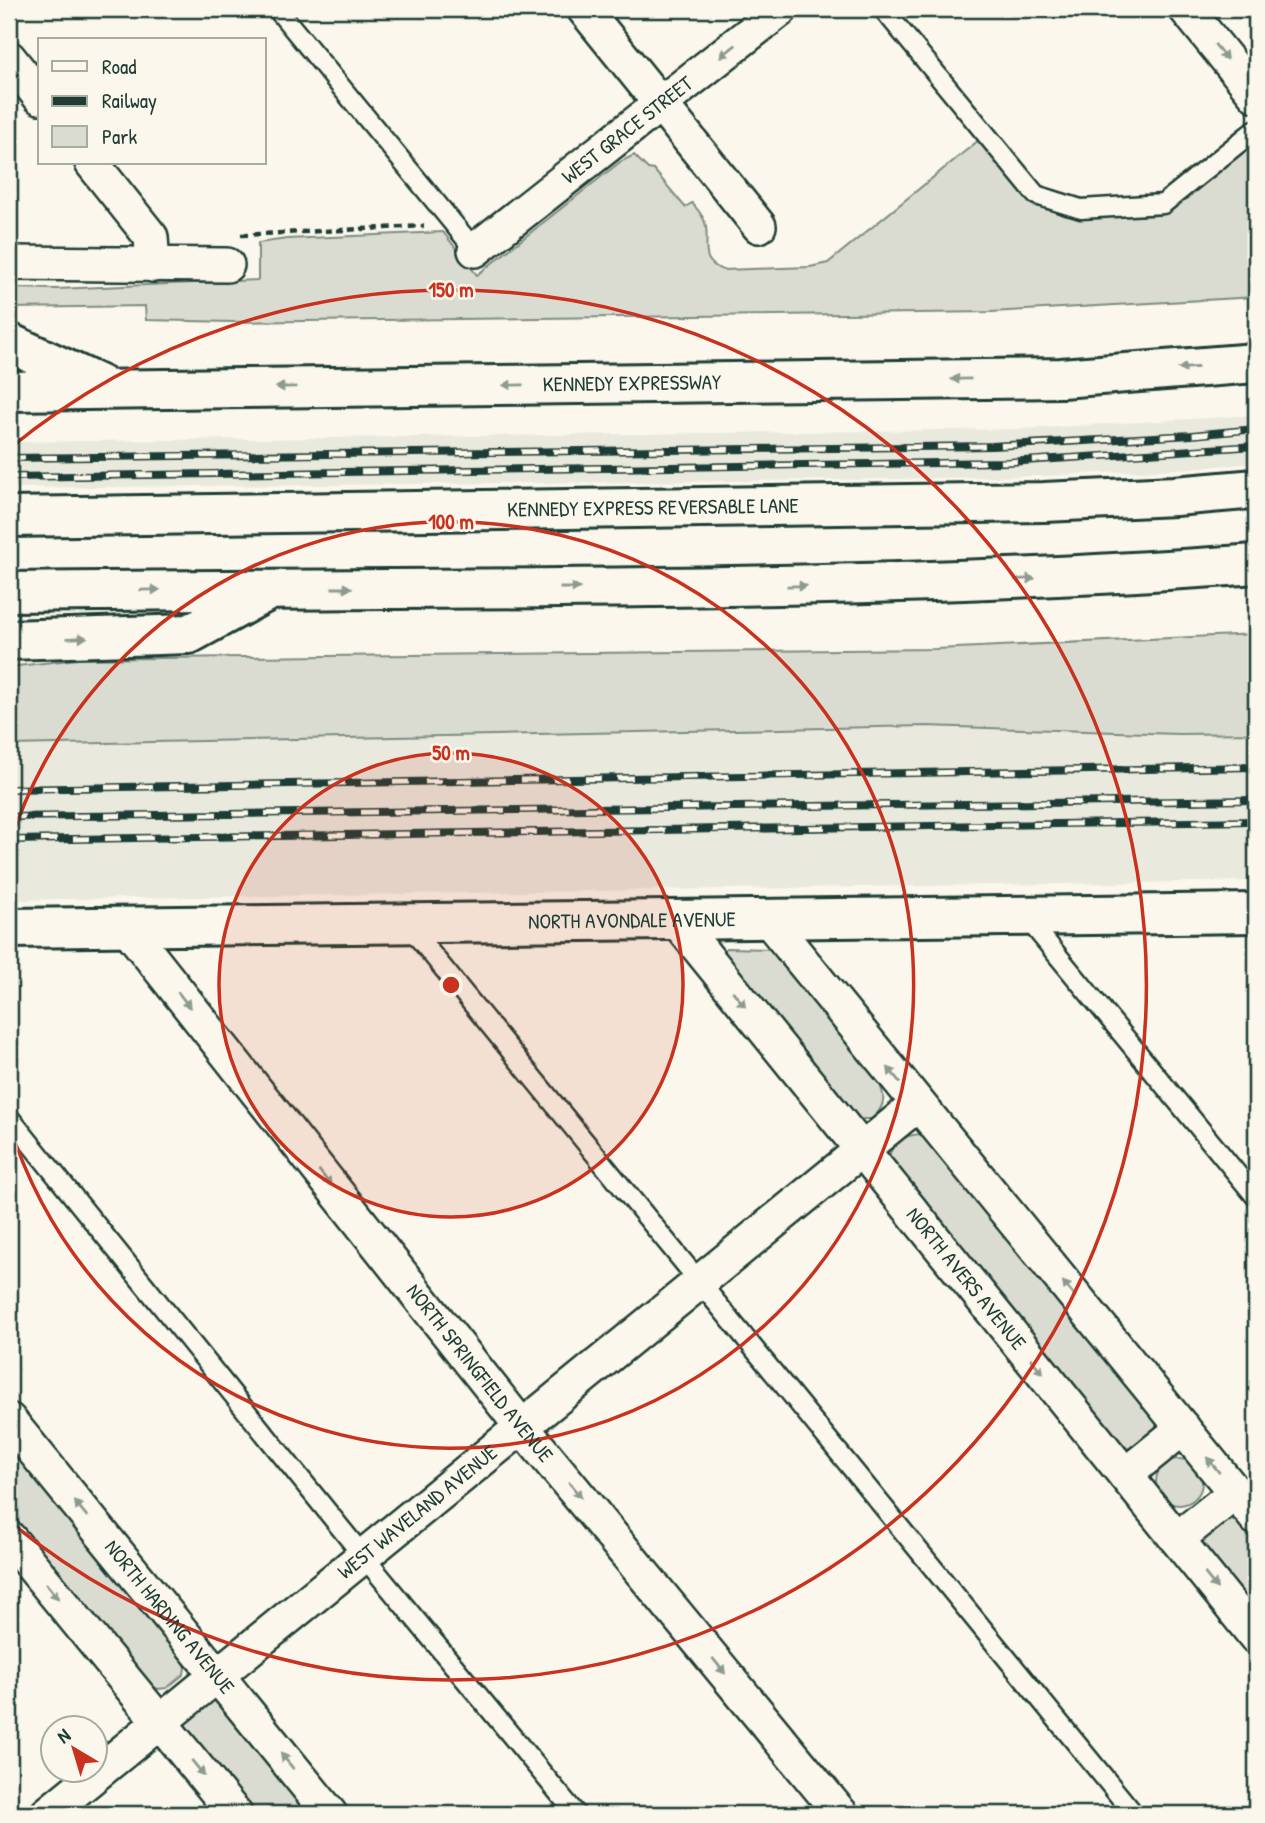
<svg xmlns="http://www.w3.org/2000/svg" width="1265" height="1823" viewBox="0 0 1265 1823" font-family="'Patrick Hand',sans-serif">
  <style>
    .built { fill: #eae9de }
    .green { fill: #dbdcd1; stroke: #7d8c82; stroke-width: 2 }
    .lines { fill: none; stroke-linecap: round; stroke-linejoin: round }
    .service-casing { stroke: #1f3d34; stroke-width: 23 }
    .minor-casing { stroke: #1f3d34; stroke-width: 38 }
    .tertiary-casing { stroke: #1f3d34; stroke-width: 44 }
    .motorway-casing { stroke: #1f3d34; stroke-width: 44 }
    .path { stroke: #1f3d34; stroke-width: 4.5; stroke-dasharray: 7 5; stroke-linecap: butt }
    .service { stroke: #fbf7ec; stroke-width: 18 }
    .minor { stroke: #fbf7ec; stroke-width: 33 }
    .tertiary { stroke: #fbf7ec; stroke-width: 38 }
    .motorway { stroke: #fbf7ec; stroke-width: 38 }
    .rail-casing { stroke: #1f3d34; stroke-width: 8 }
    .rail { stroke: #fbf7ec; stroke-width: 5; stroke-dasharray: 16; stroke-linecap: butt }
    .oneway { fill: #8d9a90 }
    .ring { fill: none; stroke: #c8321e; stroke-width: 3.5 }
    .labels { text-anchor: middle; stroke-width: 5; stroke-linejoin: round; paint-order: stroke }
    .street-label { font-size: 21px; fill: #1f3d34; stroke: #fbf7ec }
    .centre { fill: #c8321e; stroke: #fbf7ec; stroke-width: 3.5 }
    .ring-label { font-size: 21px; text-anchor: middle; font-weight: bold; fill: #c8321e; stroke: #fbf7ec; stroke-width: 5; stroke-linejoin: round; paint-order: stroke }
  </style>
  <rect width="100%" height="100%" fill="#fbf7ec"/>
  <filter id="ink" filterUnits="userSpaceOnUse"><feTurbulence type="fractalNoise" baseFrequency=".0143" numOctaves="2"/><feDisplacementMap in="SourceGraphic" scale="14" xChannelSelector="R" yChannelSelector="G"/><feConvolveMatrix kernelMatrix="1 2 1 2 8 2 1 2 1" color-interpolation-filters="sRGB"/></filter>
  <g filter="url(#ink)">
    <!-- built -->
    <path class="built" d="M1256 415V463L1177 469 1043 476 839 480 9 488V442L1023 429Z
      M926 726 1179 734 1256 733V881L9 900V745Z"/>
    <!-- green -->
    <path class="green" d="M979 140 1026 198 1035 204 1066 216 1101 217 1161 215 1256 143V297L991 312 233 322 146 320 145 306 9 308V288L57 289 258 280V243L287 239 443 232 477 275 620 162 634 155 648 169 654 170 685 207 692 203C698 210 705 218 706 227 709 246 699 261 723 270L810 267 828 263Z
      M1256 634V733L1179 734 926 726 9 745V667L78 659 936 649Z
      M726 948 773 949 876 1076C885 1094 888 1104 872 1119H860L846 1114 722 954Z
      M920 1134 930 1139 1157 1420 1156 1431 1140 1448 1129 1449 1117 1444 888 1159C893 1141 902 1136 920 1134Z
      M9 1439 186 1662 184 1674 167 1688 158 1689 148 1684 9 1515Z
      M1156 1482a23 23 0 1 1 46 0a23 23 0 1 1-46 0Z
      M1219 1518C1234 1518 1246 1522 1256 1534V1619L1200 1545 1201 1535Z
      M208 1698 219 1699 317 1814H249L187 1734 185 1721Z"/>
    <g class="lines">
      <!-- service casing -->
      <g class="service-casing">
        <path id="service" d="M277 9 475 250
          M883 9 1036 195 1081 209 1163 204 1256 129
          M1026 917 1256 1197
          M408 925 1134 1814
          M9 1117 364 1557 576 1814"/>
      </g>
      <!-- minor casing -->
      <g class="minor-casing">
        <g id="minor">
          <path d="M584 9 759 226"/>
          <path d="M1186 9 1256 95"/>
          <path d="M9 58 40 97"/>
          <path d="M92 163 151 237 153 265"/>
          <path id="s1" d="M475 250 781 9"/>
          <path d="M9 263 227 265"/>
          <path d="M767 918 1256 1518"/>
          <path id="s2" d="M677 921 1256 1637"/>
          <path id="s3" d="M126 926 522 1427 841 1814"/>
          <path id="s4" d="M9 1420 330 1814"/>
          <path d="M1125 1475 1183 1428"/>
          <path d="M9 1538 235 1814"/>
          <path d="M1177 1539 1236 1492"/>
          <path id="s5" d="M47 1814 918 1104"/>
        </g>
      </g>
      <!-- tertiary casing -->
      <g class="tertiary-casing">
        <g id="tertiary">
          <path id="s6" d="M9 928 1256 913"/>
        </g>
      </g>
      <!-- motorway casing -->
      <g class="motorway-casing">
        <g id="motorway">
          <path d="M9 343 100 385"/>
          <path id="s7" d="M9 391 1061 378 1256 363"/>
          <path id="s8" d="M9 517 1044 502 1175 496 1256 489"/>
          <path d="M9 592C425 586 841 595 1256 564"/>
          <path d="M9 640 189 634 268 591"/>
        </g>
      </g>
      <!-- path -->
      <path class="path" d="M241 235 424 226"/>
      <!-- service -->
      <use href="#service" class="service"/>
      <!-- minor -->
      <use href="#minor" class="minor"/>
      <!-- tertiary -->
      <use href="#tertiary" class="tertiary"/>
      <!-- motorway -->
      <use href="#motorway" class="motorway"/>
      <!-- rail casing -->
      <g class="rail-casing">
        <path id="rail" d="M9 458 992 446 1192 435 1256 429
          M9 477 1007 462 1256 446
          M9 789 1256 767
          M9 817 1256 800
          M9 840 1256 821"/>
      </g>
      <!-- rail -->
      <use href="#rail" class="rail"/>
    </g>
    <!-- one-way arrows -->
    <defs><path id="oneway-solid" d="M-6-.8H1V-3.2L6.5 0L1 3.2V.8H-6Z" transform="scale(1.75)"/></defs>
    <g class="oneway">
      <use href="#oneway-solid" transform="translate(728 51) rotate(142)"/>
      <use href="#oneway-solid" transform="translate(1221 52) rotate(51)"/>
      <use href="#oneway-solid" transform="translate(1188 368) rotate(176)"/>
      <use href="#oneway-solid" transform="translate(961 379) rotate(179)"/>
      <use href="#oneway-solid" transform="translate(513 385) rotate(179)"/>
      <use href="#oneway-solid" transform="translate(286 387) rotate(179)"/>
      <use href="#oneway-solid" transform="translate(1025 579) rotate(-3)"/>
      <use href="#oneway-solid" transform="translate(797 586) rotate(-1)"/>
      <use href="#oneway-solid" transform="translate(342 588)"/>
      <use href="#oneway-solid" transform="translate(570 588)"/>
      <use href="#oneway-solid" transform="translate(150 590) rotate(-1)"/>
      <use href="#oneway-solid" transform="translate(77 638) rotate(-2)"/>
      <use href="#oneway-solid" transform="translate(739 999) rotate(51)"/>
      <use href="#oneway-solid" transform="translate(184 1000) rotate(52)"/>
      <use href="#oneway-solid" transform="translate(894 1075) rotate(-129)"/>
      <use href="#oneway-solid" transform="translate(325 1178) rotate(52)"/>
      <use href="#oneway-solid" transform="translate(1069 1289) rotate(-129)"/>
      <use href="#oneway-solid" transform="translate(1037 1366) rotate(51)"/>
      <use href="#oneway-solid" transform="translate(1213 1465) rotate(-129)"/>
      <use href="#oneway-solid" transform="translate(575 1490) rotate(51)"/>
      <use href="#oneway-solid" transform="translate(81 1509) rotate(-129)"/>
      <use href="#oneway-solid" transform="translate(1211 1581) rotate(51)"/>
      <use href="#oneway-solid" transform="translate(52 1591) rotate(51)"/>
      <use href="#oneway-solid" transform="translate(719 1666) rotate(51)"/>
      <use href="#oneway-solid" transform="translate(287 1761) rotate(-129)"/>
      <use href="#oneway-solid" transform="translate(198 1768) rotate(51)"/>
    </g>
  </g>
  <!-- distance rings -->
  <circle cx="451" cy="985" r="232" fill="#c8321e" fill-opacity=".12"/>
  <g class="ring">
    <circle cx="451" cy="985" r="232"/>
    <path d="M9 846A463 463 0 1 1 9 1124"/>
    <path d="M9 449A695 695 0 1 1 9 1521"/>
  </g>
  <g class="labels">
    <!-- street labels -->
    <g class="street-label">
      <text dy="7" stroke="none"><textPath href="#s1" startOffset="194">WEST GRACE STREET</textPath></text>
      <text dy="7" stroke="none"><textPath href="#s7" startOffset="623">KENNEDY EXPRESSWAY</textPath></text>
      <text dy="7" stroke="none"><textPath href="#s8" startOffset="644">KENNEDY EXPRESS REVERSABLE LANE</textPath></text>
      <text dy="7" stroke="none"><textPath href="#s6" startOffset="623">NORTH AVONDALE AVENUE</textPath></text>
      <text dy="7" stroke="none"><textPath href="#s2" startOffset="460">NORTH AVERS AVENUE</textPath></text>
      <text dy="7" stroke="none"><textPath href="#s3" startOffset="570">NORTH SPRINGFIELD AVENUE</textPath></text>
      <text dy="7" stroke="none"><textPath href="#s5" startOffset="478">WEST WAVELAND AVENUE</textPath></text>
      <text dy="7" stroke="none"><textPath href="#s4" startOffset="254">NORTH HARDING AVENUE</textPath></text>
    </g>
  </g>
  <circle cx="451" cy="985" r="10" class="centre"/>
  <g class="ring-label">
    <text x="451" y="297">150 m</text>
    <text x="451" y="529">100 m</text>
    <text x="451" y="760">50 m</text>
  </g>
  <!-- margin -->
  <rect width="1265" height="1823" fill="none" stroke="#fbf7ec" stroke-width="35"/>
  <rect x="18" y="18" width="1230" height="1788" fill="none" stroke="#1f3d34" stroke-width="2.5" filter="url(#ink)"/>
  <!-- legend -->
  <rect x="38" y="38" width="228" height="126" fill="#fbf7ec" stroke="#a3ada2" stroke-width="2"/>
  <rect x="52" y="61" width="35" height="10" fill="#fbf7ec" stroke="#a3ada2" stroke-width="2"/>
  <text x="102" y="74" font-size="21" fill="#1f3d34">Road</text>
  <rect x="52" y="96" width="35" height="10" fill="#1f3d34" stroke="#a3ada2" stroke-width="2"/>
  <text x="102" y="108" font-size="21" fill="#1f3d34">Railway</text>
  <rect x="52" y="126" width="35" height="21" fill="#dbdcd1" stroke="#a3ada2" stroke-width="2"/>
  <text x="102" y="144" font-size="21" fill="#1f3d34">Park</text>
  <!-- north arrow -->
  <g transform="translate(74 1749) rotate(322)"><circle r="33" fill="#fbf7ec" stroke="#a3ada2" stroke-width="2"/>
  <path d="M0-5L12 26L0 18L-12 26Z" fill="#c8321e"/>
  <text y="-10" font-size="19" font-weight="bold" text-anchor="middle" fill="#1f3d34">N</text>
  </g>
</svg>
